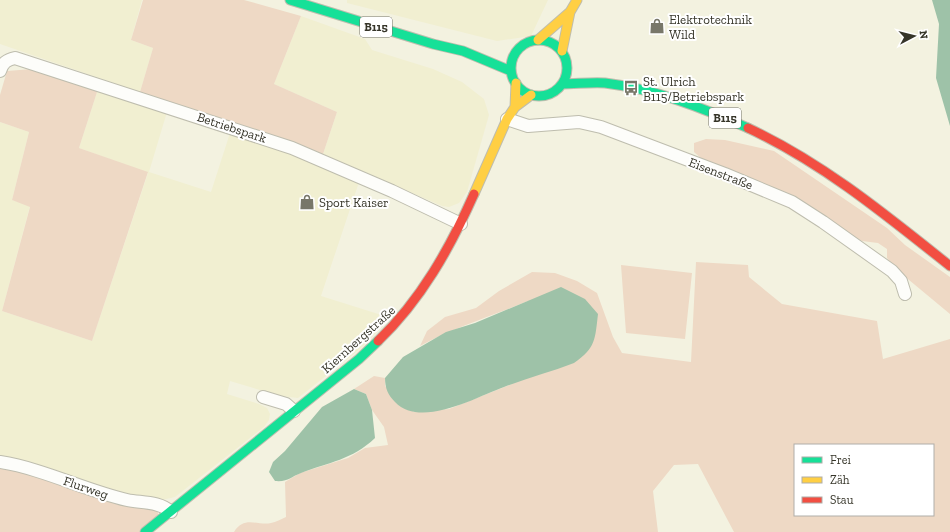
<svg xmlns="http://www.w3.org/2000/svg" width="950" height="532" viewBox="0 0 950 532" font-family="'Zilla Slab',serif">
  <style>
    .built { fill: #f1efd1 }
    .green { fill: #eed9c5; fill-rule: evenodd }
    .water { fill: #9ec2a8 }
    .lines { fill: none; stroke-linecap: round; stroke-linejoin: round }
    .street-casing { stroke: #bebdae; stroke-width: 14 }
    .fast-casing { stroke: #bebdae; stroke-width: 11 }
    .slow-casing { stroke: #bebdae; stroke-width: 11 }
    .jam-casing { stroke: #bebdae; stroke-width: 11 }
    .street { stroke: #fdfdfa; stroke-width: 12 }
    .fast { stroke: #16e098; stroke-width: 9 }
    .slow { stroke: #ffcf43; stroke-width: 9 }
    .jam { stroke: #f24e42; stroke-width: 9 }
    .labels { text-anchor: middle; stroke-width: 4; stroke-linejoin: round; paint-order: stroke }
    .shield { fill: #fff; stroke: #727269; stroke-width: 1 }
    .shield-label { font-size: 12px; font-weight: bold; fill: #363529 }
    .poi-label { font-size: 13px; fill: #363529; stroke: #fff; text-anchor: start }
    .street-label { font-size: 13px; fill: #363529; stroke: #fff }
  </style>
  <rect width="100%" height="100%" fill="#f3f2e0"/>
  <!-- built -->
  <path class="built" d="M0 0H142L131 40 153 48 140 92 0 44Z
    M347 0H548L531 36 497 41 347 3Z
    M301 16 365 39 372 50 433 69 462 82 484 99 489 115 467 192 459 203 449 207 442 206 323 154 337 112 274 84Z
    M98 89 167 112 149 172 211 192 230 133 295 155 359 182 321 296 391 318 361 348 298 398 280 396 230 381 227 394 259 404 267 408 270 414 269 420 264 427 175 497 162 500 144 498 104 489 0 458V122L29 132 12 200 30 206 2 311 92 341 148 173 79 148Z"/>
  <!-- green -->
  <path class="green" d="M143 0H244L301 16 274 84 337 112 323 154 279 137 140 92 153 48 131 40Z
    M32 69 98 89 79 148 148 172 92 341 2 311 30 207 12 200 29 132 0 122V95L7 71Z
    M706 139 725 140 774 151 887 228 905 245 950 277V314L897 270 887 258V249L878 243 862 241 838 227 703 160 694 152V143Z
    M696 262 748 265 749 277 782 304 877 321 883 359 950 339V532H734L698 464 674 465 653 491 658 532H234C244 515 258 526 271 523 276 522 281 519 286 517L285 482 300 473 348 458 365 448 388 445 384 427 372 410 366 394 354 389 374 376 385 378V386L414 412 449 409 512 384 528 301C492 316 455 327 420 346L427 331 445 317 476 308 499 291 532 272 555 273 577 281 597 293 613 337 622 353 691 362ZM795 445H933V515H795Z
    M621 265 692 273 685 339 626 333Z
    M0 466 158 510V516L139 532H0Z"/>
  <!-- water -->
  <path class="water" d="M932 0H950V126L936 78 939 24Z
    M561 287 585 299 598 314C595 339 596 348 574 363 551 372 527 378 504 387 476 397 421 429 395 402 388 395 385 388 385 378L403 357 446 332 475 323Z
    M354 389 366 394 372 410 375 438C352 460 329 462 301 473 290 477 289 482 275 481L269 472 273 462 285 451 322 407Z"/>
  <g class="lines">
    <!-- street casing -->
    <g class="street-casing">
      <path id="street" d="M0 71C3 62 7 60 15 58L292 148 392 191 461 224
        M507 119 528 126 579 122 601 127 725 174 792 202 823 222 892 271 901 281 905 294
        M263 397 286 404 294 411
        M0 462C44 469 84 490 127 500 141 503 159 501 171 512"/>
    </g>
    <!-- fast casing -->
    <g class="fast-casing">
      <path id="fast" d="M290 0 433 44 463 51 511 71
        M511 68a28 28 0 1 1 56 0a28 28 0 1 1-56 0Z
        M562 84C576 84 591 82 605 83 655 89 703 108 748 128
        M145 532 359 359 378 341"/>
    </g>
    <!-- slow casing -->
    <g class="slow-casing">
      <path id="slow" d="M538 40 570 12
        M562 51 570 12 577 0
        M515 107 516 83
        M474 194 507 119 515 107 531 95"/>
    </g>
    <!-- jam casing -->
    <g class="jam-casing">
      <path id="jam" d="M748 128C823 163 886 215 950 266
        M378 341C421 300 450 248 474 194"/>
    </g>
    <!-- street -->
    <use href="#street" class="street"/>
    <!-- fast -->
    <use href="#fast" class="fast"/>
    <!-- slow -->
    <use href="#slow" class="slow"/>
    <!-- jam -->
    <use href="#jam" class="jam"/>
  </g>
  <!-- icons -->
  <defs>
    <g id="shop-bare" transform="scale(1.2)"><path d="M-5-2.5h2.3a2.7 3.5 0 0 1 5.4 0H5L5.5 6h-11ZM-1.5-2.5h3a1.5 2.3 0 0 0-3 0Z" fill="#787769" stroke="#fff" stroke-width="2.5" paint-order="stroke"/></g>
    <g id="bus-bare" transform="scale(1.2)"><path d="M-5-6H5V4H4V6H2V4H-2V6H-4V4H-5ZM-3.5-4V0h7V-4ZM-3.5 1.2v1.5H-2V1.2ZM2 1.2v1.5H3.5V1.2Z" fill="#787769" stroke="#fff" stroke-width="2.5" paint-order="stroke"/></g>
  </defs>
  <g fill-rule="evenodd">
    <use href="#shop-bare" x="657" y="26"/>
    <use href="#bus-bare" x="631" y="88"/>
    <use href="#shop-bare" x="307" y="202"/>
  </g>
  <g class="labels">
    <!-- shield labels -->
    <g class="shield">
      <rect x="360" y="17" width="32" height="20" rx="3"/>
      <rect x="709" y="108" width="32" height="20" rx="3"/>
    </g>
    <g class="shield-label">
      <text x="376" y="31">B115</text>
      <text x="725" y="122">B115</text>
    </g>
    <!-- poi labels -->
    <g class="poi-label">
      <text x="669" y="24">Elektrotechnik<tspan x="669" dy="15">Wild</tspan></text>
      <text x="643" y="86">St. Ulrich<tspan x="643" dy="15">B115/Betriebspark</tspan></text>
      <text x="319" y="207">Sport Kaiser</text>
    </g>
    <!-- street labels -->
    <g class="street-label">
      <text transform="translate(232 127) rotate(18)" y="5">Betriebspark</text>
      <text transform="translate(721 173) rotate(21)" y="5">Eisenstraße</text>
      <text transform="translate(358 339) rotate(-42)" y="5">Kiernbergstraße</text>
      <text transform="translate(86 487) rotate(19)" y="5">Flurweg</text>
    </g>
  </g>
  <!-- legend -->
  <rect x="794" y="444" width="140" height="72" fill="#ffffff" stroke="#afaea9"/>
  <rect x="802" y="457" width="20" height="6" fill="#16e098" stroke="#afaea9"/>
  <text x="830" y="464" font-size="12" fill="#363529">Frei</text>
  <rect x="802" y="477" width="20" height="6" fill="#ffcf43" stroke="#afaea9"/>
  <text x="830" y="484" font-size="12" fill="#363529">Zäh</text>
  <rect x="802" y="497" width="20" height="6" fill="#f24e42" stroke="#afaea9"/>
  <text x="830" y="504" font-size="12" fill="#363529">Stau</text>
  <!-- north arrow -->
  <g transform="translate(914 36) rotate(83)" stroke="#ffffff" stroke-width="3" paint-order="stroke">
  <path d="M0-3L7 15L0 10L-7 15Z" fill="#363529"/>
  <text y="-6" font-size="11" font-weight="bold" text-anchor="middle" fill="#363529">N</text>
  </g>
</svg>
